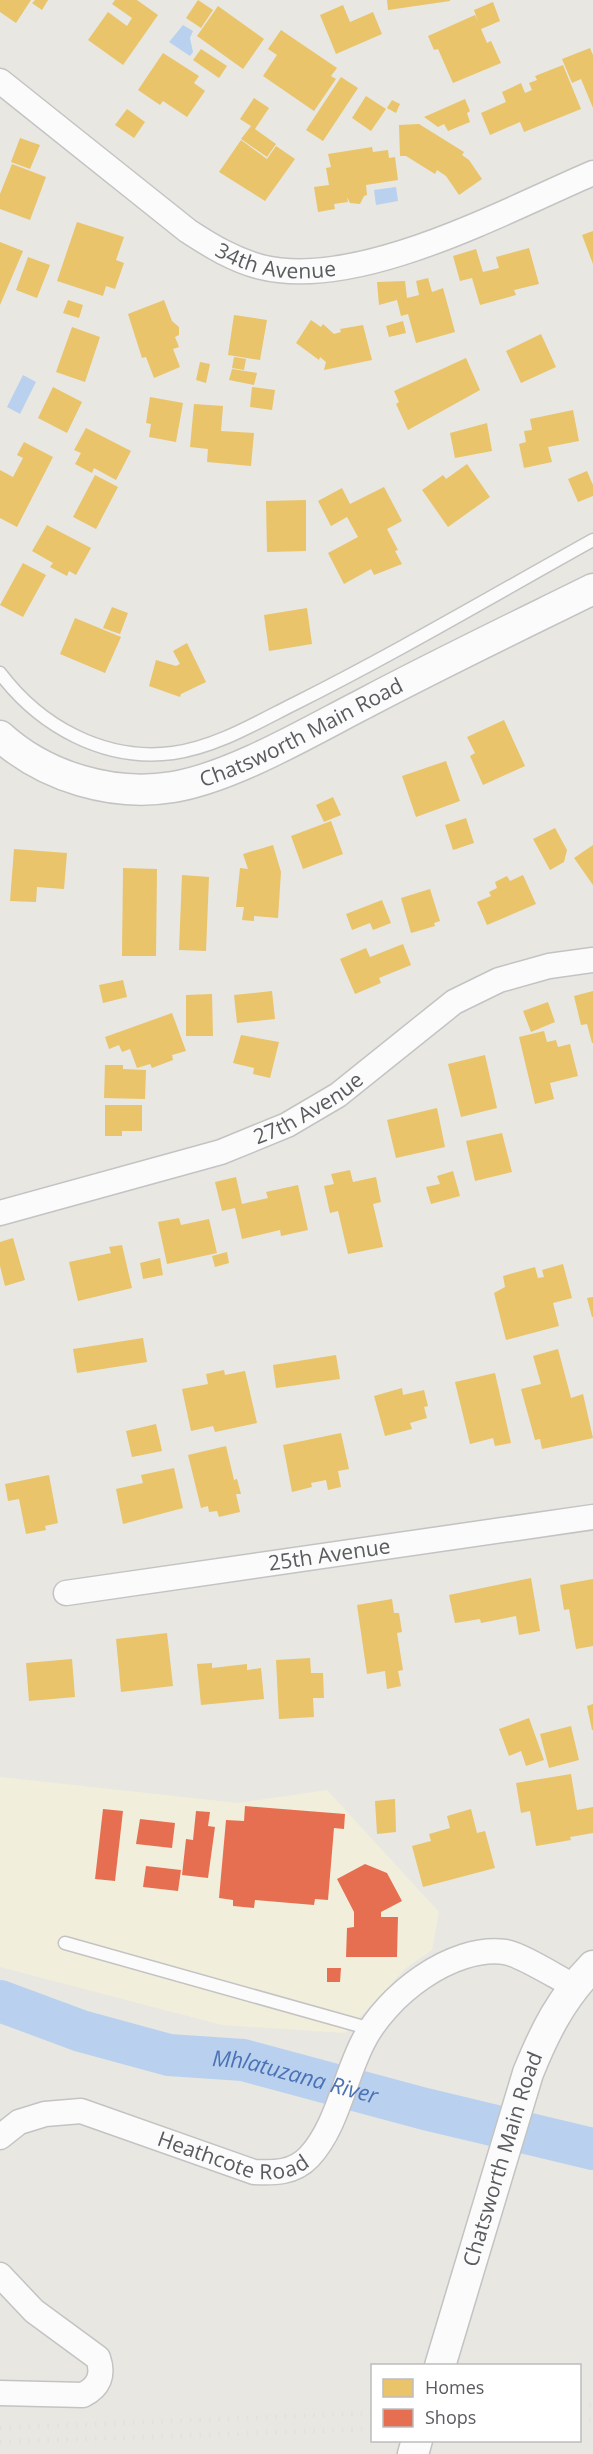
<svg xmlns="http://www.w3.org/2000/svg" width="593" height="2454" viewBox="0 0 593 2454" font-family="'Open Sans',sans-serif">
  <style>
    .commercial { fill: #f1efdb }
    .water { fill: #b9d1ef }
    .homes { fill: #e9c46a }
    .shops { fill: #e76f51 }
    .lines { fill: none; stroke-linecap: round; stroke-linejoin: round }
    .river { stroke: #b9d1ef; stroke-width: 42 }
    .service-casing { stroke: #c4c3c3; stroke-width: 15 }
    .minor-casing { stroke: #c4c3c3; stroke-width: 27 }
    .tertiary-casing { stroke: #c4c3c3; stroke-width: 33 }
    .service { stroke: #fcfbfb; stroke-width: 12 }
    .minor { stroke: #fcfbfb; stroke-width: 24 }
    .tertiary { stroke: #fcfbfb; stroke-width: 30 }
    .rail { stroke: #e1e1e0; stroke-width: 4.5; stroke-dasharray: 1.5 8; stroke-linecap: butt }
    .labels { text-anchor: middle; stroke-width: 6; stroke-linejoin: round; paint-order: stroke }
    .street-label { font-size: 21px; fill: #595b5f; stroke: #fff }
    .water-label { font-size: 22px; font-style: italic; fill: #4b72b5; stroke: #fff }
  </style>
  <rect width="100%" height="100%" fill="#e8e7e2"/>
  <!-- commercial -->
  <path class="commercial" d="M0 1777 238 1803 327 1790 439 1912 432 1950 406 1968 345 2033 222 2025 0 1967Z"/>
  <!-- water -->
  <path class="water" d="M183 25 193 31 190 38 193 52 190 56 169 42Z
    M396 187 398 201 376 205 374 190Z
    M23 375 36 382 20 414 7 407Z"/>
  <!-- homes -->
  <path class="homes" d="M0 0H31L16 23 0 12Z
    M35 0H48L42 10 32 3Z
    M115 0H137L158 15 123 65 88 40 108 12 127 26 132 18 112 4Z
    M198 0 213 10 201 28 186 18Z
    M387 0H450V1L388 10Z
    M493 2 500 21 481 29 487 43 491 41 501 63 453 83 438 49 434 50 428 36 475 15 478 22 474 10Z
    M343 5 350 22 373 12 382 34 336 54 320 15Z
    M218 6 264 39 243 69 197 36Z
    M281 30 337 68 331 76 336 79 314 111 263 76 277 55 268 49Z
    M590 48 593 55V108L581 79 572 83 562 59Z
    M201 49 227 66 219 78 193 60Z
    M163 53 199 76 194 83 205 91 187 117 163 101 160 105 138 90Z
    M563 65 581 109 524 132 520 122 490 135 481 113 506 102 502 92 521 83 525 93 532 90 529 83 537 80 535 76Z
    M341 77 358 88 323 141 306 130Z
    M366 96 386 109 371 131 352 118Z
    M254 98 269 108 255 129 276 144 267 157 241 139 251 126 240 119Z
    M465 99 470 111 467 113 470 122 448 131 444 124 438 127 424 117Z
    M392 100 400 104 396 113 387 108Z
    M127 109 145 122 134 138 115 125Z
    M419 124 464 152 462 155 469 160 482 179 459 195 446 176 437 170 435 174 406 156H400L399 125Z
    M20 138 40 145 30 169 11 162Z
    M241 140 267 159 276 146 295 159 265 201 219 172Z
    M372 147 373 152 388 150 389 158 395 157 398 180 366 185 367 195 364 196 360 204 350 203 347 197 348 202 334 204 335 209 318 212 314 187 329 185 326 168 331 167 328 154Z
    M12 164 46 177 30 220 0 209V194Z
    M77 222 124 237 116 260 124 263 115 289 106 286 103 296 57 281Z
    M593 231V264L582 235Z
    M0 242 23 251 0 305Z
    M529 248 539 284 514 290 516 295 480 305 472 278 460 281 453 256 476 249 483 272 499 268 496 257Z
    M28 257 50 265 37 298 16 290Z
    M428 278 432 292 443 288 455 332 416 343 408 314 401 316 397 300 379 305 377 282 405 281 407 298 419 295 416 281Z
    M68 300 83 305 79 318 63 313Z
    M164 300 172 321 179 327V335L175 337 179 347 173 349 180 367 154 378 146 357 142 358 128 314Z
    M234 315 267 320 260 360 228 355Z
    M311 320 321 327 323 324 334 334 341 332 340 329 363 325 372 360 324 370 326 362 320 357 319 360 296 343Z
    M403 321 406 333 389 337 386 326Z
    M72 327 100 337 85 382 56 372Z
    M541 334 556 367 521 383 506 351Z
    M234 357 246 359 244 370 232 368Z
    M466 358 480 390 408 430 396 404 399 402 394 391Z
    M200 362 210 364 206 383 196 380Z
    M232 369 257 373 254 385 229 380Z
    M53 387 82 402 67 433 38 418Z
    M252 387 275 390 272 410 250 407Z
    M150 397 183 403 176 442 149 437 151 424 146 423Z
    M194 404 223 406 221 431 254 433 251 466 207 462 208 449 190 447Z
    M573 410 579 441 548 447 552 462 524 468 519 444 526 442 524 431 532 430 530 419Z
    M487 423 492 451 455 458 450 433Z
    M86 428 131 451 116 480 94 468 92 473 75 464 81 453 74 450Z
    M24 442 53 457 17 527 0 518V470L13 477 23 458 17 455Z
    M467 464 490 497 448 527 422 490 443 475 446 479Z
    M587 471 593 485V496L578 502 568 479Z
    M95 475 118 487 96 529 73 517Z
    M384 487 402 521 387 529 398 550 395 551 402 564 374 575 371 569 344 584 328 553 358 537 347 517 331 526 318 501 342 488 350 504Z
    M306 500V551L267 552 266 501Z
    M47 525 91 548 76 575 69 571 67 576 50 567 53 563 32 551Z
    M23 563 46 575 23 617 0 605Z
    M112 607 128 613 120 634 103 628Z
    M307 608 312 644 269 651 264 615Z
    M75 618 121 637 105 673 60 654Z
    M187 643 206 682 181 694 180 697 149 686 156 660 176 666 180 664 173 651Z
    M504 720 525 766 483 785 470 756 475 753 467 737Z
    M446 761 460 801 416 817 402 776Z
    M333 797 341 815 324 822 316 805Z
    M466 818 474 843 453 850 445 825Z
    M331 821 343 854 303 869 291 836Z
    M555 828 567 850 564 862 550 870 533 839Z
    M273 845 281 872 278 918 254 916V921L242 920 244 907H236L240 868 248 869 243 854Z
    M593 845V885L574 858Z
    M14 849 67 853 64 889 37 887 36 902 10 901Z
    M123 868 157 869 156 956H122Z
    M182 875 209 877 206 951 179 950Z
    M523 875 536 904 487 925 477 902 491 896 489 892 497 888 495 882 507 876 510 881Z
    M430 889 440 921 434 923 435 926 411 933 401 898Z
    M382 900 391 923 373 930 370 923 352 930 346 914Z
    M403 944 411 965 379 978 381 983 355 994 340 959 366 948 370 957Z
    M123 980 127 997 103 1003 99 985Z
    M272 991 275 1019 237 1023 234 995Z
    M593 991V1043H592L587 1024 581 1025 574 996Z
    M212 994 213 1036H186V995Z
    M548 1002 555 1022 531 1032 523 1011Z
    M172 1013 186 1051 172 1055 173 1060 152 1068 150 1064 137 1068 130 1049 122 1052 119 1045 109 1049 105 1037Z
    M544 1031 547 1042 556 1040 558 1047 570 1044 578 1076 550 1083 554 1099 535 1104 519 1037Z
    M241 1035 279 1042 270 1078 253 1074 254 1068 233 1063Z
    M485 1055 497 1108 461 1117 448 1064Z
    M105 1065H123V1069L146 1070 145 1099 104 1098Z
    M105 1105H142V1131H122V1136H105Z
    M437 1108 445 1147 396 1158 387 1120Z
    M502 1133 512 1172 475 1181 466 1141Z
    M350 1170 353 1182 376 1177 381 1202 373 1204 383 1247 348 1254 338 1211 330 1213 324 1186 334 1184 331 1174Z
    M453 1171 460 1196 431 1204 426 1187 440 1184 437 1176Z
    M236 1177 242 1204 268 1198 266 1192 298 1185 308 1230 281 1236 280 1230 242 1239 235 1208 222 1211 215 1182Z
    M179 1218 181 1225 209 1219 217 1253 167 1264 158 1222Z
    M13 1238 25 1280 5 1286 0 1266V1242Z
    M122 1245 132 1288 78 1301 69 1262 111 1253 109 1247Z
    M227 1252 229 1263 215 1267 212 1256Z
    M160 1258 163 1275 143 1279 140 1263Z
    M563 1264 572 1298 553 1303 559 1326 506 1340 494 1293 505 1287 503 1276 535 1267 538 1278 544 1277 542 1270Z
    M593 1297V1317H592L587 1298Z
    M143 1338 147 1362 77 1373 73 1349Z
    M558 1349 571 1398 583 1394 593 1438 542 1449 540 1439 535 1440 521 1389 541 1384 533 1356Z
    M336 1355 340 1379 276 1388 273 1365Z
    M224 1370 225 1375 245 1371 257 1423 215 1432 213 1426 191 1431 182 1389 208 1384 206 1374Z
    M495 1373 511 1443 495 1446 493 1438 470 1444 455 1382Z
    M402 1388 403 1395 424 1390 428 1406 424 1407 427 1418 410 1423 412 1429 385 1436 374 1396Z
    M156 1424 162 1451 132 1457 126 1431Z
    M341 1433 349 1469 338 1471 341 1487 328 1490 326 1480 311 1483 312 1487 292 1492 283 1445Z
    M226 1446 234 1480 237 1479 241 1494H236L240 1512 219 1517 217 1511 209 1512 208 1506 201 1508 188 1455Z
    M174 1468 183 1508 123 1524 116 1489 143 1483 141 1475Z
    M49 1475 58 1523 45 1526 46 1530 26 1534 19 1499 8 1501 5 1484Z
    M531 1578 540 1631 519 1635 516 1616 481 1623 480 1619 455 1623 449 1595Z
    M593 1579V1646L576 1649 569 1609 564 1610 560 1585Z
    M392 1599 394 1613H399L402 1632 397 1633 403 1670 398 1671 401 1686 387 1689 385 1671 367 1674 357 1605Z
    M167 1633 173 1686 121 1692 116 1639Z
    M310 1658 311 1673H323L324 1698H313L314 1717 279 1719 276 1660Z
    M72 1659 75 1697 29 1701 26 1663Z
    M212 1663V1668L247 1664V1670L261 1668 264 1699 201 1705 197 1664Z
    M593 1704V1730H592L587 1706Z
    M529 1718 544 1760 526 1766 521 1751 509 1756 499 1729Z
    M571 1726 579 1760 549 1768 540 1734Z
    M571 1774 577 1810 593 1807V1833L570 1837 571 1840 536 1846 530 1811 521 1813 516 1783Z
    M395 1799 396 1832 377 1834 375 1801Z
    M471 1809 477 1833 485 1831 495 1868 423 1887 412 1846 431 1841 429 1834 450 1828 447 1816Z"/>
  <!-- shops -->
  <path class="shops" d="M245 1806 345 1814 344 1829 334 1828 328 1900 315 1899 314 1905 255 1900 254 1908 233 1906V1900L219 1898 226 1820 244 1821Z
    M103 1809 123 1811 115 1881 95 1879Z
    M196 1811 210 1812 208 1826 215 1827 208 1878 182 1875 186 1839 193 1840Z
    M140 1819 175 1823 172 1848 136 1844Z
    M365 1864 387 1873 402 1901 381 1912V1917H398L397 1957H346L347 1928 354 1927V1912L337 1879Z
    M146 1866 181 1870 178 1891 143 1887Z
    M327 1968H341L340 1982H327Z"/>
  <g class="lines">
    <!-- river -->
    <path class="river" id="s1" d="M0 2001 81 2031 169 2055 243 2060 425 2109 593 2149"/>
    <!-- service casing -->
    <g class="service-casing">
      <path id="service" d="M0 673C40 726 104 762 173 753 216 747 256 723 294 704 396 653 494 595 593 540
        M65 1943 371 2029"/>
    </g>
    <!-- minor casing -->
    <g class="minor-casing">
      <g id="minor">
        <path id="s2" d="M0 81 188 231C211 246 234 260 261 267 358 291 504 211 593 173"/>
        <path id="s3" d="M0 1213 221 1152 287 1125 338 1095 454 1002 499 980 549 966 593 960"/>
        <path id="s4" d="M66 1593 593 1517"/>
        <path id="s5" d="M0 2137 19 2122 45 2114 81 2111 254 2172C274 2173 294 2173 309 2157 337 2127 344 2079 363 2042 386 1996 451 1945 505 1952 520 1954 558 1978 574 1986"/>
        <path d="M0 2275 34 2311 98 2358C104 2375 99 2387 83 2395L0 2393"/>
      </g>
    </g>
    <!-- tertiary casing -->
    <g class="tertiary-casing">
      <g id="tertiary">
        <path id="s6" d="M0 736C45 777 113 797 173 787 234 777 314 729 369 701 443 662 518 626 593 589"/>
        <path id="s7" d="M440 2366 528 2073C545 2031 561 1999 593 1966"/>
        <path d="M413 2454 417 2440"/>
      </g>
    </g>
    <!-- service -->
    <use href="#service" class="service"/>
    <!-- minor -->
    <use href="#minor" class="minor"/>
    <!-- tertiary -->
    <use href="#tertiary" class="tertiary"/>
    <!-- rail -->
    <path class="rail" d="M580 2406 593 2405
      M580 2420H593
      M0 2428 372 2413
      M0 2442 372 2429"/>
  </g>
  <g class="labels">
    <!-- street labels -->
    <g class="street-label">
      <text dy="7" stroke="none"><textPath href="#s2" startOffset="336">34th Avenue</textPath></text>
      <text dy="7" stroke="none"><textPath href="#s6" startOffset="326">Chatsworth Main Road</textPath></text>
      <text dy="7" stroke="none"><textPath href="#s3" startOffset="327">27th Avenue</textPath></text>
      <text dy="7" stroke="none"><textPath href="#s4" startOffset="266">25th Avenue</textPath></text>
      <text dy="7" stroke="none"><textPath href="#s5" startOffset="248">Heathcote Road</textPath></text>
      <text dy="7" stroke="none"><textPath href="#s7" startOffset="216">Chatsworth Main Road</textPath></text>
    </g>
    <!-- water labels -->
    <g class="water-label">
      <text dy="8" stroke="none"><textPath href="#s1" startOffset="306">Mhlatuzana River</textPath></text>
    </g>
  </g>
  <!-- legend -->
  <rect x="371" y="2364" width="210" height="78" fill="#ffffff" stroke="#bdbdbf" stroke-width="1.5"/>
  <rect x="383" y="2379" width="30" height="18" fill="#e9c46a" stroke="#bdbdbf" stroke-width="1.5"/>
  <text x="425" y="2394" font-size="18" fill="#595b5f">Homes</text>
  <rect x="383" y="2409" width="30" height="18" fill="#e76f51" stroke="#bdbdbf" stroke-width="1.5"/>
  <text x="425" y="2424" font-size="18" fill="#595b5f">Shops</text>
</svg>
